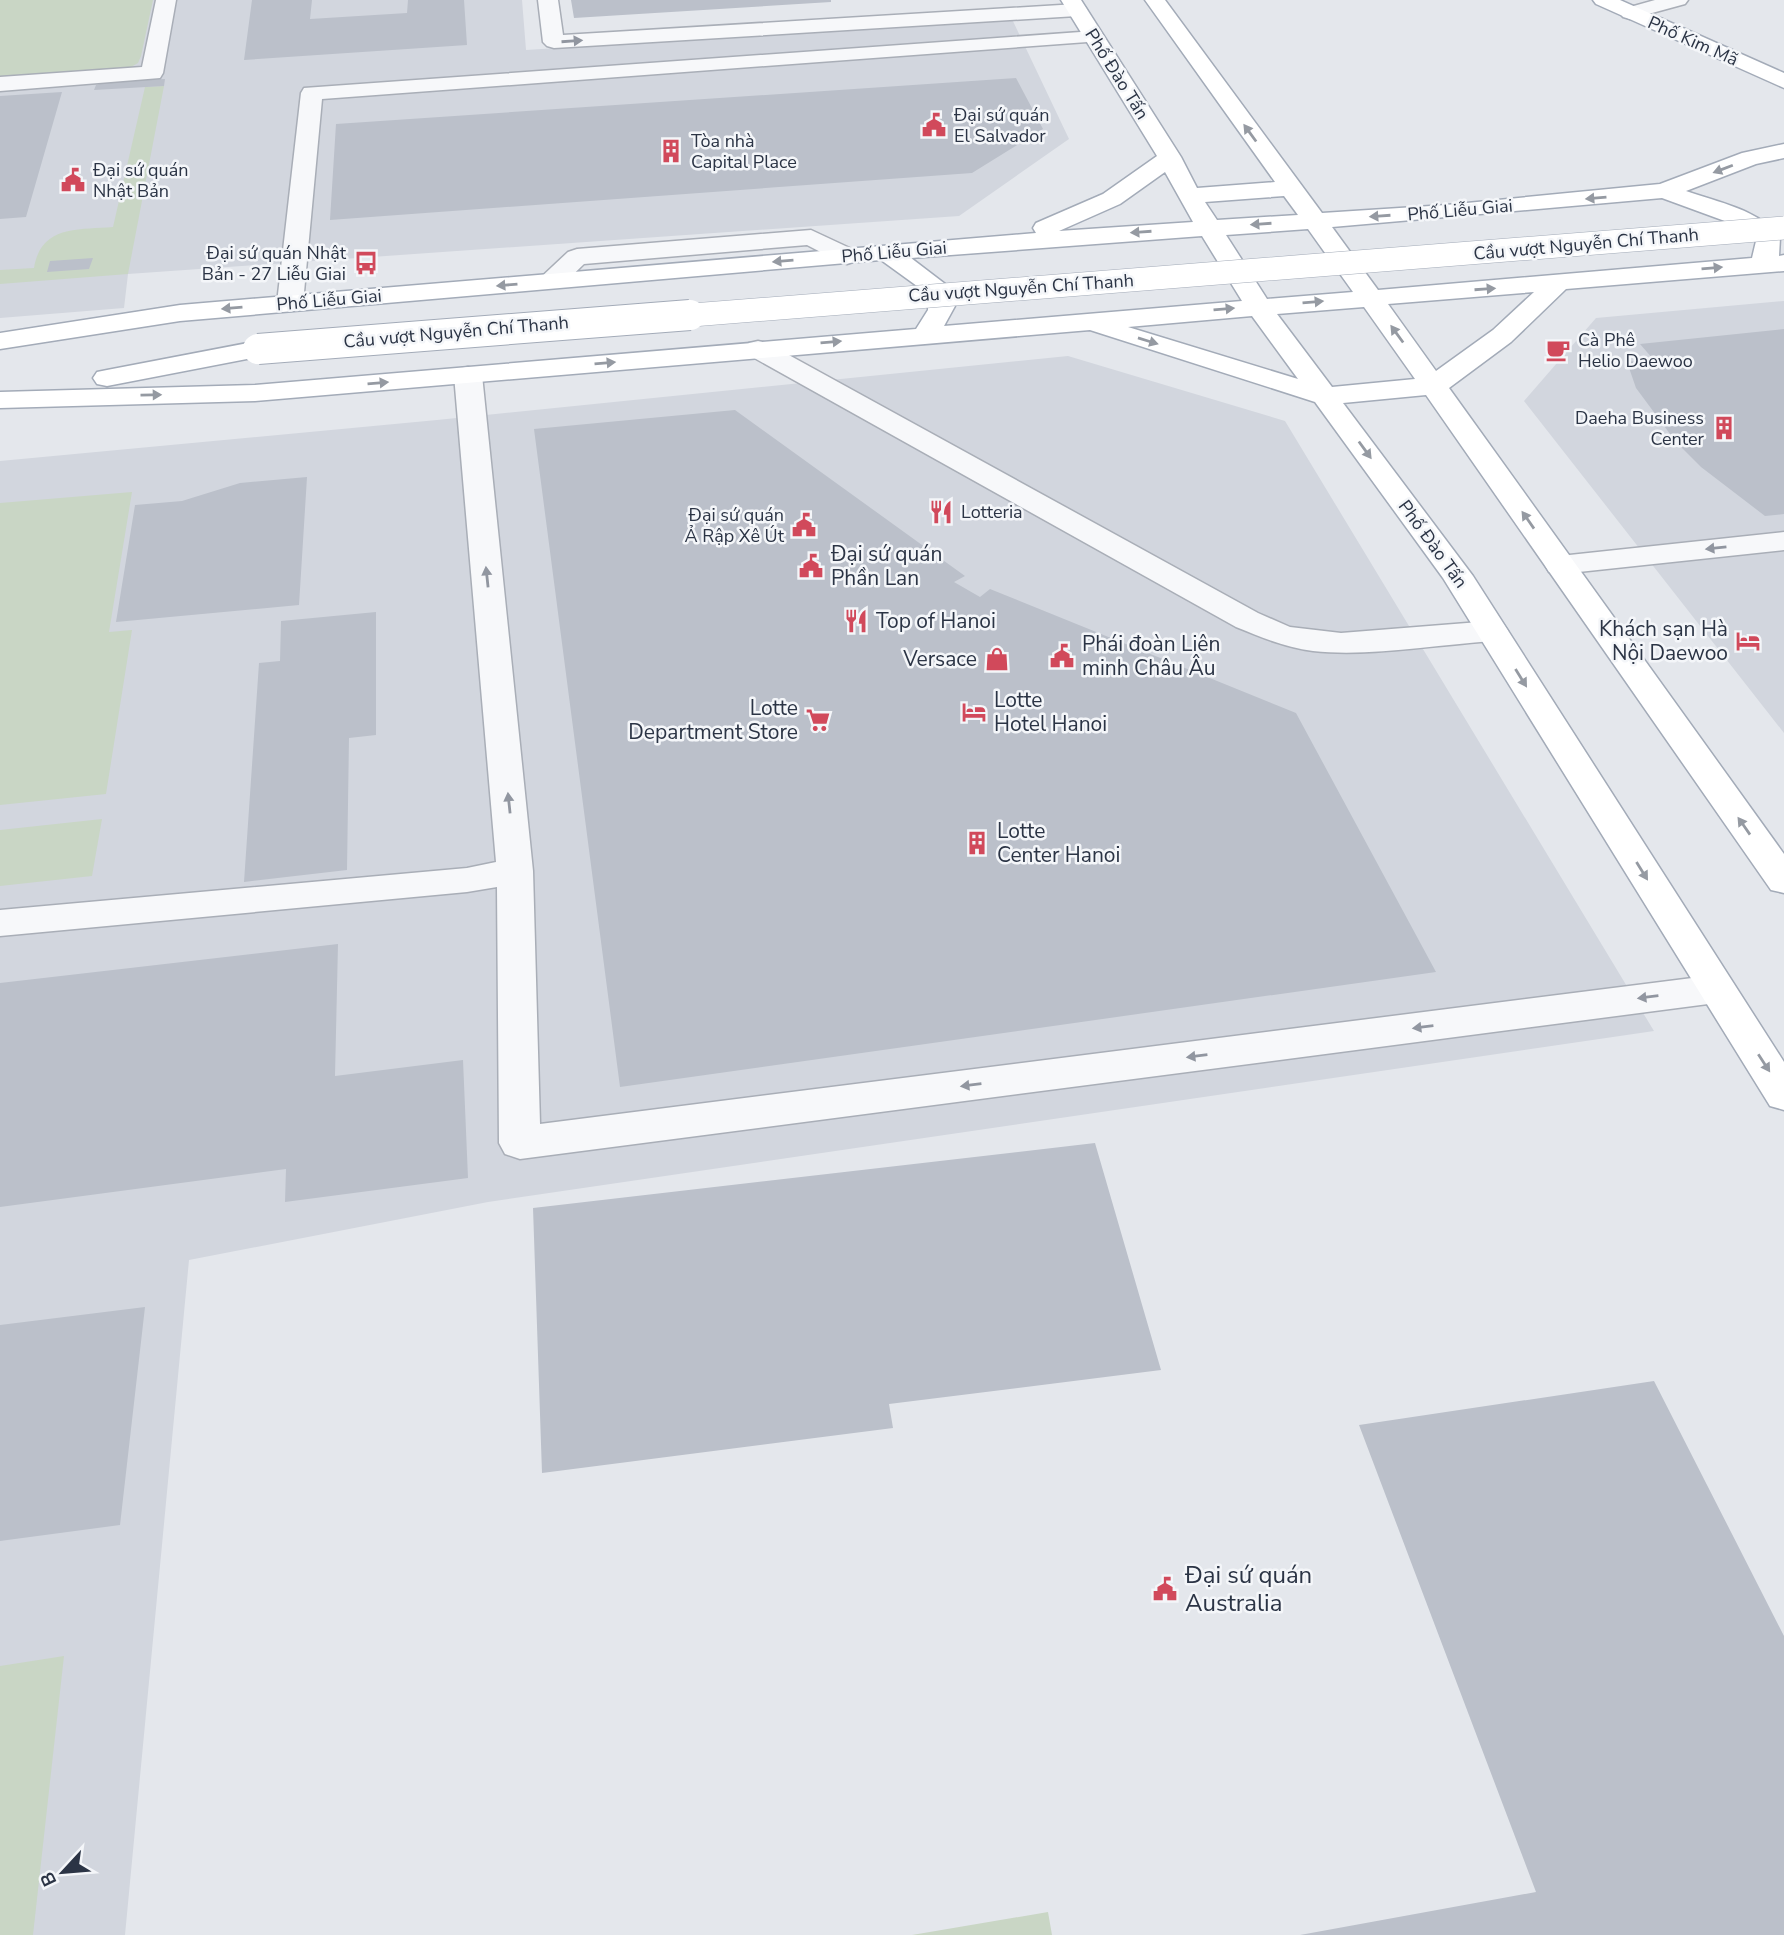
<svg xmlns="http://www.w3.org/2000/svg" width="1784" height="1935" viewBox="0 0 1784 1935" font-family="'Nunito Sans',sans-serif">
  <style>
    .built { fill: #d2d6de }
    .green { fill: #c9d6c5 }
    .building { fill: #bbc0ca }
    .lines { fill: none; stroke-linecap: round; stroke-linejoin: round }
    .minor-casing { stroke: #a9aeb7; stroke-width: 3 }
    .major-casing { stroke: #a3abb8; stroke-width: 3 }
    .minor { fill: #f7f8fa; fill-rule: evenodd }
    .major { fill: #fff; fill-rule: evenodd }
    .major-bridge-far1-casing { stroke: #a3abb8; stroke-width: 24; stroke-linecap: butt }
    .major-bridge-casing { stroke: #a3abb8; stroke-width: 32; stroke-linecap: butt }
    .major-bridge-far1 { stroke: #fff; stroke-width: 23 }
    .major-bridge { stroke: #fff; stroke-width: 30 }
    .oneway { fill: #9196a0 }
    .oneway2 { fill: #959aa2 }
    .labels { text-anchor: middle; stroke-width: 5; stroke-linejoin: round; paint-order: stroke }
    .far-street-label { font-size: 18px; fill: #2b3445; stroke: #f4f6f9 }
    .far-poi-label { font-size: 18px; fill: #2b3445; stroke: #f4f6f9; text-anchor: start }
    .poi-label { font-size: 21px; fill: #2b3445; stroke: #f4f6f9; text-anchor: start }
    .near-poi-label { font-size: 24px; fill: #2b3445; stroke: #f4f6f9; text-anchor: start }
  </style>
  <rect width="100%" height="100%" fill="#e4e7ec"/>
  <!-- built -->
  <path class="built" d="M0 0H522L526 50 1012 19 1069 139 959 216 128 274 124 308 0 318Z
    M1784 301V733L1524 401 1596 318Z
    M1068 356 1285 421 1654 1031 488 1202 189 1260 125 1935H0V461L437 420Z"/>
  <!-- green -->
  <path class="green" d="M0 0H153L141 56 138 63 131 67 0 77Z
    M164 86 128 274 0 284V270L34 268C41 225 78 230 113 227L145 87Z
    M132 492 109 632 132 630 106 794 0 805V503Z
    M102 819 92 876 0 886V830Z
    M64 1656 33 1935H0V1666Z
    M1048 1912 1052 1935H912Z"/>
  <!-- building -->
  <path class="building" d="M252 0H312L310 19 407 13 408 0H464L467 45 244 60Z
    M571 0H831V2L574 18Z
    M1016 78 1043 129 972 173 330 220 336 124Z
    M165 79 164 86 94 90 96 85 111 81Z
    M62 92 26 217 0 219V96Z
    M93 258 89 269 47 272 50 261Z
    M1784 329V514L1765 516 1701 467 1676 442 1636 388 1627 362 1653 359 1640 344Z
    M735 410 965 576 954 582 980 597 990 589 1296 713 1436 972 620 1087 534 429Z
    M307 477 299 605 116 622 135 505 182 501 240 483Z
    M376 612V735L349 738 347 870 244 882 259 663 280 661 281 621Z
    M338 944 335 1076 463 1060 468 1178 285 1202 286 1169 0 1207V983Z
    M1095 1143 1161 1370 889 1404 893 1428 542 1473 533 1208Z
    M145 1307 120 1525 0 1541V1325Z
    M1654 1381 1784 1636V1935H1300L1536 1892 1359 1425Z"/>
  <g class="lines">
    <!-- minor casing -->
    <g class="minor-casing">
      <path id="minor" d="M156 0H176L163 73 160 78 0 91V77L142 67Z
        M538 0H558L563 35 1077 4 1084 6 1087 10 1084 14 1077 16 554 48 547 46 543 42Z
        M1655 0H1688L1685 4 1630 19 1623 17 1620 13 1623 9Z
        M1094 31 1101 33 1104 37 1101 41 322 99 303 303 299 309 290 311 281 309 277 303 301 93 304 88Z
        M811 230 856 251 860 256 856 261 847 264 838 261 807 245 584 264C571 276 560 291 541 286L537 281 568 252 577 249Z
        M758 341 767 343 1258 613 1290 627 1341 633 1492 621 1503 624 1508 631 1503 638 1492 641C1436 645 1368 657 1313 651 1286 648 1261 637 1236 627L749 355 745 349 749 343Z
        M468 367 478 369 482 375 533 871 540 1124 1716 975 1730 979 1735 989 1730 999 1716 1003 520 1159 505 1154 499 1143 497 887 467 892 0 936V910L467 868 496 862 454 375 458 369Z
        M1784 532V550L1560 574 1549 572 1545 565 1549 558 1560 556Z"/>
    </g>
    <!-- major casing -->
    <g class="major-casing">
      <path id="major" d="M1061 0H1081L1181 157 1197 188 1275 182 1145 0H1165L1322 213 1446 205 1660 184 1742 153 1784 144V158L1756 164 1686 191C1717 202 1761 210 1780 238L1779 256 1784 255V271L1566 289 1511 342 1449 388 1784 854V893L1771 890 1426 395 1343 403 1473 576 1784 1062V1110L1770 1106 1443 578 1315 402 1090 330 255 401 0 408V392L255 385 916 329 928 310V294L881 260 180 321 0 349V333L180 305 1036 233 1033 228 1036 223 1103 194 1157 156ZM1165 172 1193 222 1059 231 1120 204ZM1284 196 1298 215 1217 220 1205 202ZM1662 198 1733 224 1756 241 1752 258 1378 290 1332 227ZM1308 229 1353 292 1267 299 1226 235ZM1202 236 1242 301 944 326 955 306 953 290 911 258ZM1534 292 1493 330 1436 371 1388 304ZM1364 307 1415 379 1332 387 1277 314ZM1252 316 1298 379 1128 327Z
        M1593 0H1620L1784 73V88L1596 4Z
        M258 341 267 343 271 349 267 355 107 386 97 384 93 378 97 372 107 370Z"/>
    </g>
    <!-- minor -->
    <use href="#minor" class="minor"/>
    <!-- major -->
    <use href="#major" class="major"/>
    <!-- major-bridge-far1 casing -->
    <g class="major-bridge-far1-casing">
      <path id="major-bridge-far1" d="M667 317 1784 228"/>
    </g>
    <!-- major-bridge casing -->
    <g class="major-bridge-casing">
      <path id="major-bridge" d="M258 349 690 315"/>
    </g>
    <!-- major-bridge-far1 -->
    <use href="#major-bridge-far1" class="major-bridge-far1"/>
    <!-- major-bridge -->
    <use href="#major-bridge" class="major-bridge"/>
  </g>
  <!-- one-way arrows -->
  <defs><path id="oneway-solid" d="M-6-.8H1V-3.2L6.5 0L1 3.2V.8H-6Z" transform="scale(1.75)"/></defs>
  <g class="oneway">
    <use href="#oneway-solid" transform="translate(572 41) rotate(-4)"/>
    <use href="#oneway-solid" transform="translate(1716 548) rotate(174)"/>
    <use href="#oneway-solid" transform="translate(487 577) rotate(-96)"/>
    <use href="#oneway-solid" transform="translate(509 803) rotate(-96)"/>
    <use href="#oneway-solid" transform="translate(1648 997) rotate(173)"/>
    <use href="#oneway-solid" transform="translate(1423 1027) rotate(173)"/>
    <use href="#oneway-solid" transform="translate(1197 1056) rotate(173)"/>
    <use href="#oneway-solid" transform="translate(971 1085) rotate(173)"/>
  </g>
  <g class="oneway2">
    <use href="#oneway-solid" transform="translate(1250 133) rotate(-126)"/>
    <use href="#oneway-solid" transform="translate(1723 169) rotate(159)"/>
    <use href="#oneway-solid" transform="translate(1596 198) rotate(175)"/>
    <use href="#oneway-solid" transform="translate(1380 216) rotate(176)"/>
    <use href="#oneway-solid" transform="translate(1261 224) rotate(176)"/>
    <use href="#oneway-solid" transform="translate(1141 232) rotate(176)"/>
    <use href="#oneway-solid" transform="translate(783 261) rotate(175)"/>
    <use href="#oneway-solid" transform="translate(1712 268) rotate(-5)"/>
    <use href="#oneway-solid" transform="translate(507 285) rotate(175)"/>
    <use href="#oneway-solid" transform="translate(1485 289) rotate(-4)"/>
    <use href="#oneway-solid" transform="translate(1313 302) rotate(-5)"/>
    <use href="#oneway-solid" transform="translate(232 308) rotate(175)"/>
    <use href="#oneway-solid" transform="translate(1224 309) rotate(-5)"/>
    <use href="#oneway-solid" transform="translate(1397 334) rotate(-126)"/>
    <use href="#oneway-solid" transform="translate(1148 341) rotate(17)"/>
    <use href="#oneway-solid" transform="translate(831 342) rotate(-5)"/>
    <use href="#oneway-solid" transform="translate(605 363) rotate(-5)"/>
    <use href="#oneway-solid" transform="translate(378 383) rotate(-5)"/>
    <use href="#oneway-solid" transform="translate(151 395) rotate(-1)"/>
    <use href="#oneway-solid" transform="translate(1365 450) rotate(54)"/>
    <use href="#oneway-solid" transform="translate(1528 520) rotate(-125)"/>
    <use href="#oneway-solid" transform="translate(1521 678) rotate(58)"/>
    <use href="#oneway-solid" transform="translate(1744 826) rotate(-125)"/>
    <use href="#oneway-solid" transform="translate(1642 871) rotate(58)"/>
    <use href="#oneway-solid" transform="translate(1764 1063) rotate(57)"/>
  </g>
  <!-- icons -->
  <defs>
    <g id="civic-bare" transform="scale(1.89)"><path d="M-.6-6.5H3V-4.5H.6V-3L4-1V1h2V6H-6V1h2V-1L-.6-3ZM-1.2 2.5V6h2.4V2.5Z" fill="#d1495b" stroke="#f4f6f9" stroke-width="2.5" paint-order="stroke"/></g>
    <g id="building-bare" transform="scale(1.89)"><path d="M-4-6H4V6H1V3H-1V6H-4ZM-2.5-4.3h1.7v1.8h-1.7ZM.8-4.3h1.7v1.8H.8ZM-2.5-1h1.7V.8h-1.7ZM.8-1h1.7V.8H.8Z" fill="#d1495b" stroke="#f4f6f9" stroke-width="2.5" paint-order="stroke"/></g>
    <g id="bus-bare" transform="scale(1.89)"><path d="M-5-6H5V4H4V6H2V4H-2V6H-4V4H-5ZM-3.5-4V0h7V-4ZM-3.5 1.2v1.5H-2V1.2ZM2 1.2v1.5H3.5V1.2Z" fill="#d1495b" stroke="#f4f6f9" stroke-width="2.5" paint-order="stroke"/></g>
    <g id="cafe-bare" transform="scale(1.89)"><path d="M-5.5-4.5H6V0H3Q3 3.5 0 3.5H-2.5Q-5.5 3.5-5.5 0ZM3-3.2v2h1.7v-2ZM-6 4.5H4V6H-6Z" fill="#d1495b" stroke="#f4f6f9" stroke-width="2.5" paint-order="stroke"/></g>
    <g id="restaurant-bare" transform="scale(1.89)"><path d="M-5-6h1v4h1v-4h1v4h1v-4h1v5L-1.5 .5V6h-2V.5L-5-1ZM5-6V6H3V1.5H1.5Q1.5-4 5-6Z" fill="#d1495b" stroke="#f4f6f9" stroke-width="2.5" paint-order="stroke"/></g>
    <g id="hotel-bare" transform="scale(1.89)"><path d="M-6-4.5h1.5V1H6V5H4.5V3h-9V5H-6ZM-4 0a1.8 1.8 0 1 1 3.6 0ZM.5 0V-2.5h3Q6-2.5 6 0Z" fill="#d1495b" stroke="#f4f6f9" stroke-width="2.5" paint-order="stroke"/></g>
    <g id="shop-bare" transform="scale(1.89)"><path d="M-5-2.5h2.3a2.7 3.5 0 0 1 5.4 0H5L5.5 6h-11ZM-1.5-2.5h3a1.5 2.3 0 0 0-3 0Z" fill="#d1495b" stroke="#f4f6f9" stroke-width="2.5" paint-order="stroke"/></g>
    <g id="supermarket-bare" transform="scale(1.89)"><path d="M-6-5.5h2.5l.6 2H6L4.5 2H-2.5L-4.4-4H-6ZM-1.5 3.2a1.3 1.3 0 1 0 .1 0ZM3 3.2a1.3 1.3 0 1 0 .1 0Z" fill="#d1495b" stroke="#f4f6f9" stroke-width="2.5" paint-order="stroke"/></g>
  </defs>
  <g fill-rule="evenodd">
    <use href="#civic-bare" x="934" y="125"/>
    <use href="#building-bare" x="671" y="151"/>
    <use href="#civic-bare" x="73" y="180"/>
    <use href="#bus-bare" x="366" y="263"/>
    <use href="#cafe-bare" x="1558" y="350"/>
    <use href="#building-bare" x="1724" y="428"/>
    <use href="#restaurant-bare" x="941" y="512"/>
    <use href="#civic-bare" x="804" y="525"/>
    <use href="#civic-bare" x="811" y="566"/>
    <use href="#restaurant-bare" x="856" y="621"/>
    <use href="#hotel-bare" x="1748" y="641"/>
    <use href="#civic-bare" x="1062" y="656"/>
    <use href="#shop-bare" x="997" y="659"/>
    <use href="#hotel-bare" x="974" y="712"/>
    <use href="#supermarket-bare" x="818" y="720"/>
    <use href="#building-bare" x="977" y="843"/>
    <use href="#civic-bare" x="1165" y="1589"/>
  </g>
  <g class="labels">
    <!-- far-street labels -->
    <g class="far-street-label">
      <text transform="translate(1693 41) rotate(24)" y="6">Phố Kim Mã</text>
      <text transform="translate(1117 74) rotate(58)" y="6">Phố Đào Tấn</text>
      <text transform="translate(1460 210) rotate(-5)" y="6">Phố Liễu Giai</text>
      <text transform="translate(1586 244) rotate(-5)" y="6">Cầu vượt Nguyễn Chí Thanh</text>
      <text transform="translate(894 252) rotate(-5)" y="6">Phố Liễu Giai</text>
      <text transform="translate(1021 288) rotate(-4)" y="6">Cầu vượt Nguyễn Chí Thanh</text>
      <text transform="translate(329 300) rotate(-5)" y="6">Phố Liễu Giai</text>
      <text transform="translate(456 332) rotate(-5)" y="6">Cầu vượt Nguyễn Chí Thanh</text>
      <text transform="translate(1433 544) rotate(54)" y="6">Phố Đào Tấn</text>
    </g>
    <!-- far-poi labels -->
    <g class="far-poi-label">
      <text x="954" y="121">Đại sứ quán<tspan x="954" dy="21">El Salvador</tspan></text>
      <text x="691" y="147">Tòa nhà<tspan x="691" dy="21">Capital Place</tspan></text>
      <text x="93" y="176">Đại sứ quán<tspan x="93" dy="21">Nhật Bản</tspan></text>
      <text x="346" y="259" text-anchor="end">Đại sứ quán Nhật<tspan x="346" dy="21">Bản - 27 Liễu Giai</tspan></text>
      <text x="1578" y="346">Cà Phê<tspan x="1578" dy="21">Helio Daewoo</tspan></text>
      <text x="1704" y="424" text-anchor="end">Daeha Business<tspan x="1704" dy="21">Center</tspan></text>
      <text x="961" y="518">Lotteria</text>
      <text x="784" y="521" text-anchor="end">Đại sứ quán<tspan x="784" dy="21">Ả Rập Xê Út</tspan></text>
    </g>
    <!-- poi labels -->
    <g class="poi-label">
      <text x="831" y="561">Đại sứ quán<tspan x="831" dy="24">Phần Lan</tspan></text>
      <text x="876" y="628">Top of Hanoi</text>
      <text x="1728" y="636" text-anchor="end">Khách sạn Hà<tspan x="1728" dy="24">Nội Daewoo</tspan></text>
      <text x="1082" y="651">Phái đoàn Liên<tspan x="1082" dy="24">minh Châu Âu</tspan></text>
      <text x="977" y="666" text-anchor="end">Versace</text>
      <text x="994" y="707">Lotte<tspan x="994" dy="24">Hotel Hanoi</tspan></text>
      <text x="798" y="715" text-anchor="end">Lotte<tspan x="798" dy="24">Department Store</tspan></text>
      <text x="997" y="838">Lotte<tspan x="997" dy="24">Center Hanoi</tspan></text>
    </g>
    <!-- near-poi labels -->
    <g class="near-poi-label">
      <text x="1185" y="1583">Đại sứ quán<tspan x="1185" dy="28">Australia</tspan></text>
    </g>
  </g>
  <!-- north arrow -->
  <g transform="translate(63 1872) rotate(244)" stroke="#f4f6f9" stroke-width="5" paint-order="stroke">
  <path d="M0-5L12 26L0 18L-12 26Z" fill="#2b3445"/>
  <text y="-10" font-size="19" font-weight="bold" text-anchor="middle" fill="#2b3445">B</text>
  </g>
</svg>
